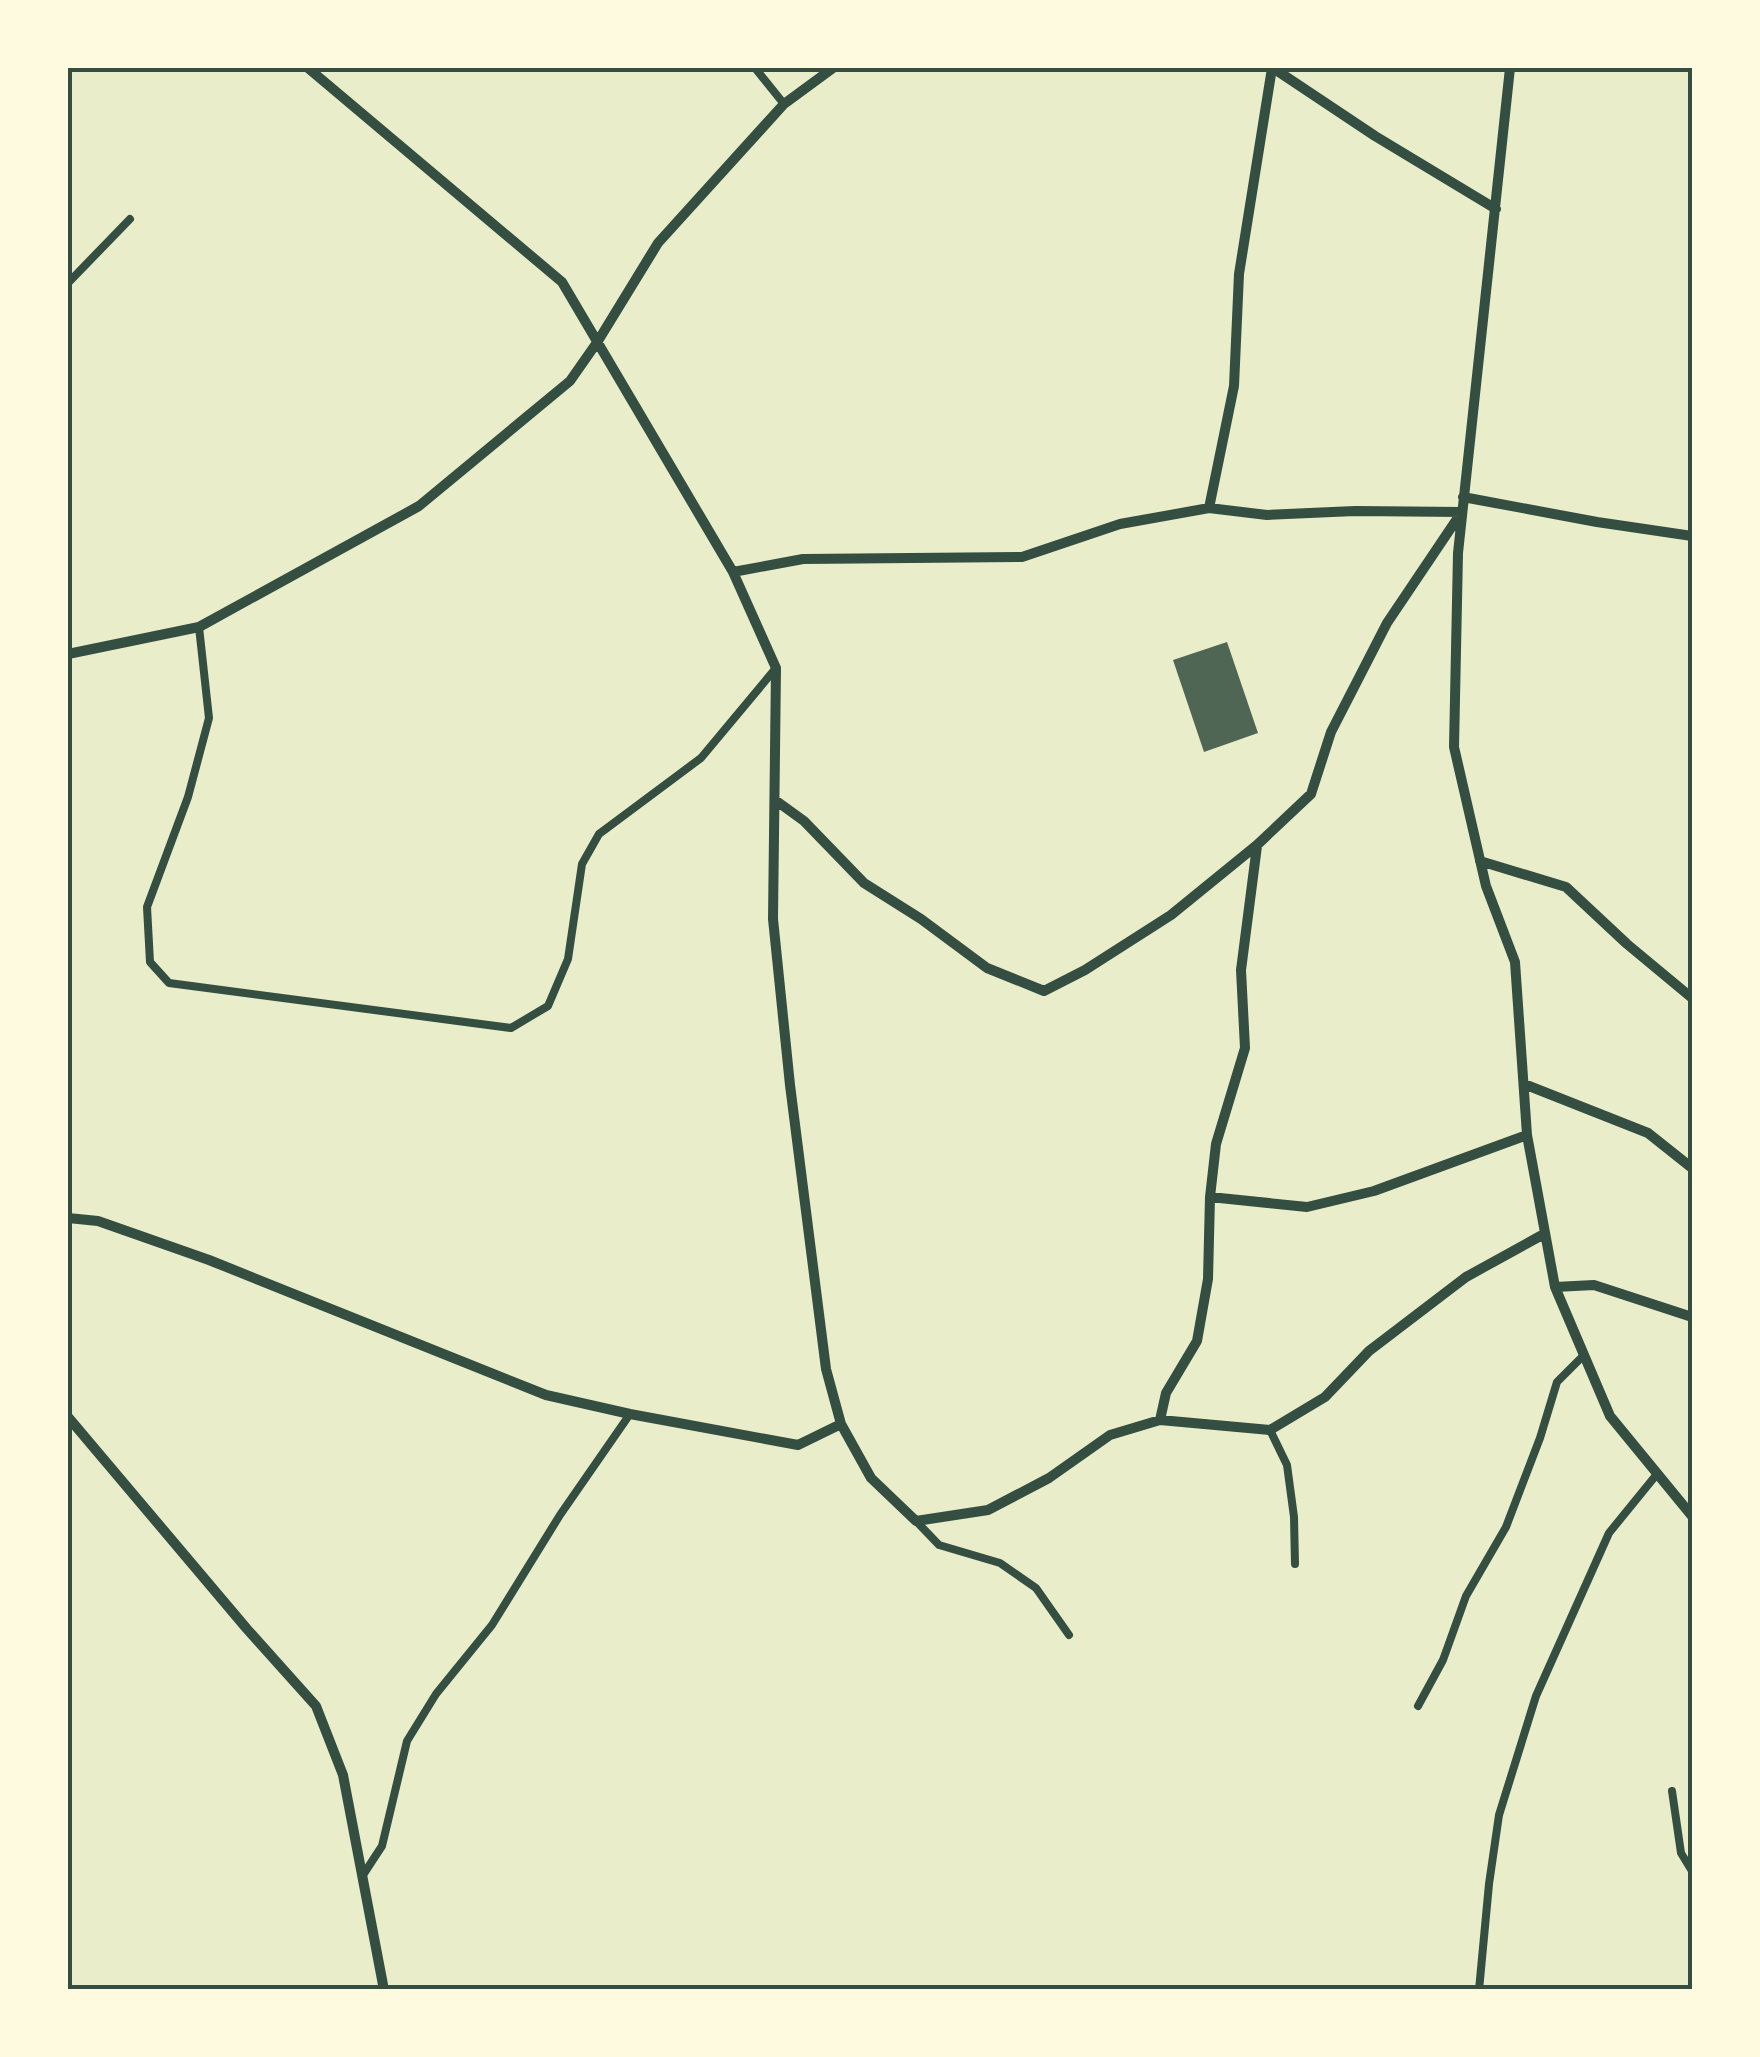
<svg xmlns="http://www.w3.org/2000/svg" width="1760" height="2057" viewBox="0 0 1760 2057" font-family="'Work Sans',sans-serif">
  <style>
    .building { fill: #4f6655 }
    .lines { fill: none; stroke-linecap: round; stroke-linejoin: round }
    .service { stroke: #344e41; stroke-width: 8 }
    .minor { stroke: #344e41; stroke-width: 10 }
    .neatline { fill: none; stroke: #344e41; stroke-width: 4 }
  </style>
  <rect width="100%" height="100%" fill="#e9edc9"/>
  <!-- building -->
  <path class="building" d="M1227 642 1258 733 1204 752 1173 660Z"/>
  <g class="lines">
    <!-- service -->
    <path class="service" d="M755 68 784 104
      M68 283 130 219
      M199 627 209 718 188 797 147 907 150 962 169 983 511 1028 548 1006 568 959 582 864 599 834 701 758 776 668
      M1270 1430 1287 1465 1294 1517 1295 1564
      M916 1521 939 1545 1000 1563 1036 1588 1069 1635
      M1418 1706 1443 1660 1466 1596 1506 1527 1540 1438 1557 1382 1584 1355
      M1672 1791 1681 1853 1692 1871
      M363 1875 382 1846 407 1741 436 1694 492 1625 560 1515 630 1414
      M1479 1990 1489 1884 1499 1815 1536 1696 1609 1533 1657 1474"/>
    <!-- minor -->
    <path class="minor" d="M308 68 562 282 733 572 776 668 773 919 790 1085 826 1369 841 1424 871 1478 916 1521 988 1510 1049 1478 1110 1435 1160 1420 1270 1430 1325 1397 1369 1351 1466 1277 1544 1234
      M1273 68 1375 136 1496 209
      M1510 68 1458 553 1454 747 1486 886 1515 962 1527 1135 1555 1287 1610 1416 1692 1516
      M1463 497 1597 522 1692 536
      M1209 508 1234 386 1239 274 1272 68
      M733 572 803 559 1022 557 1120 524 1209 508 1267 515 1355 511 1462 512
      M68 654 199 627 419 506 570 381 598 341 658 243 784 104 833 68
      M775 800 804 821 864 883 921 919 987 968 1044 991 1085 970 1171 915 1257 845 1311 794 1331 732 1387 623 1461 513
      M1480 861 1566 887 1627 944 1692 998
      M1524 1084 1648 1133 1692 1168
      M1210 1197 1307 1207 1374 1191 1527 1135
      M68 1218 98 1221 209 1260 546 1395 630 1414 798 1445 841 1424
      M1555 1287 1594 1285 1692 1317
      M68 1417 247 1629 316 1706 343 1775 384 1990
      M1160 1420 1166 1393 1197 1341 1208 1279 1210 1197 1216 1144 1245 1048 1241 970 1257 846"/>
  </g>
  <!-- border -->
  <rect width="1760" height="2057" fill="none" stroke="#fefae0" stroke-width="140"/>
  <rect x="70" y="70" width="1620" height="1917" class="neatline"/>
</svg>
